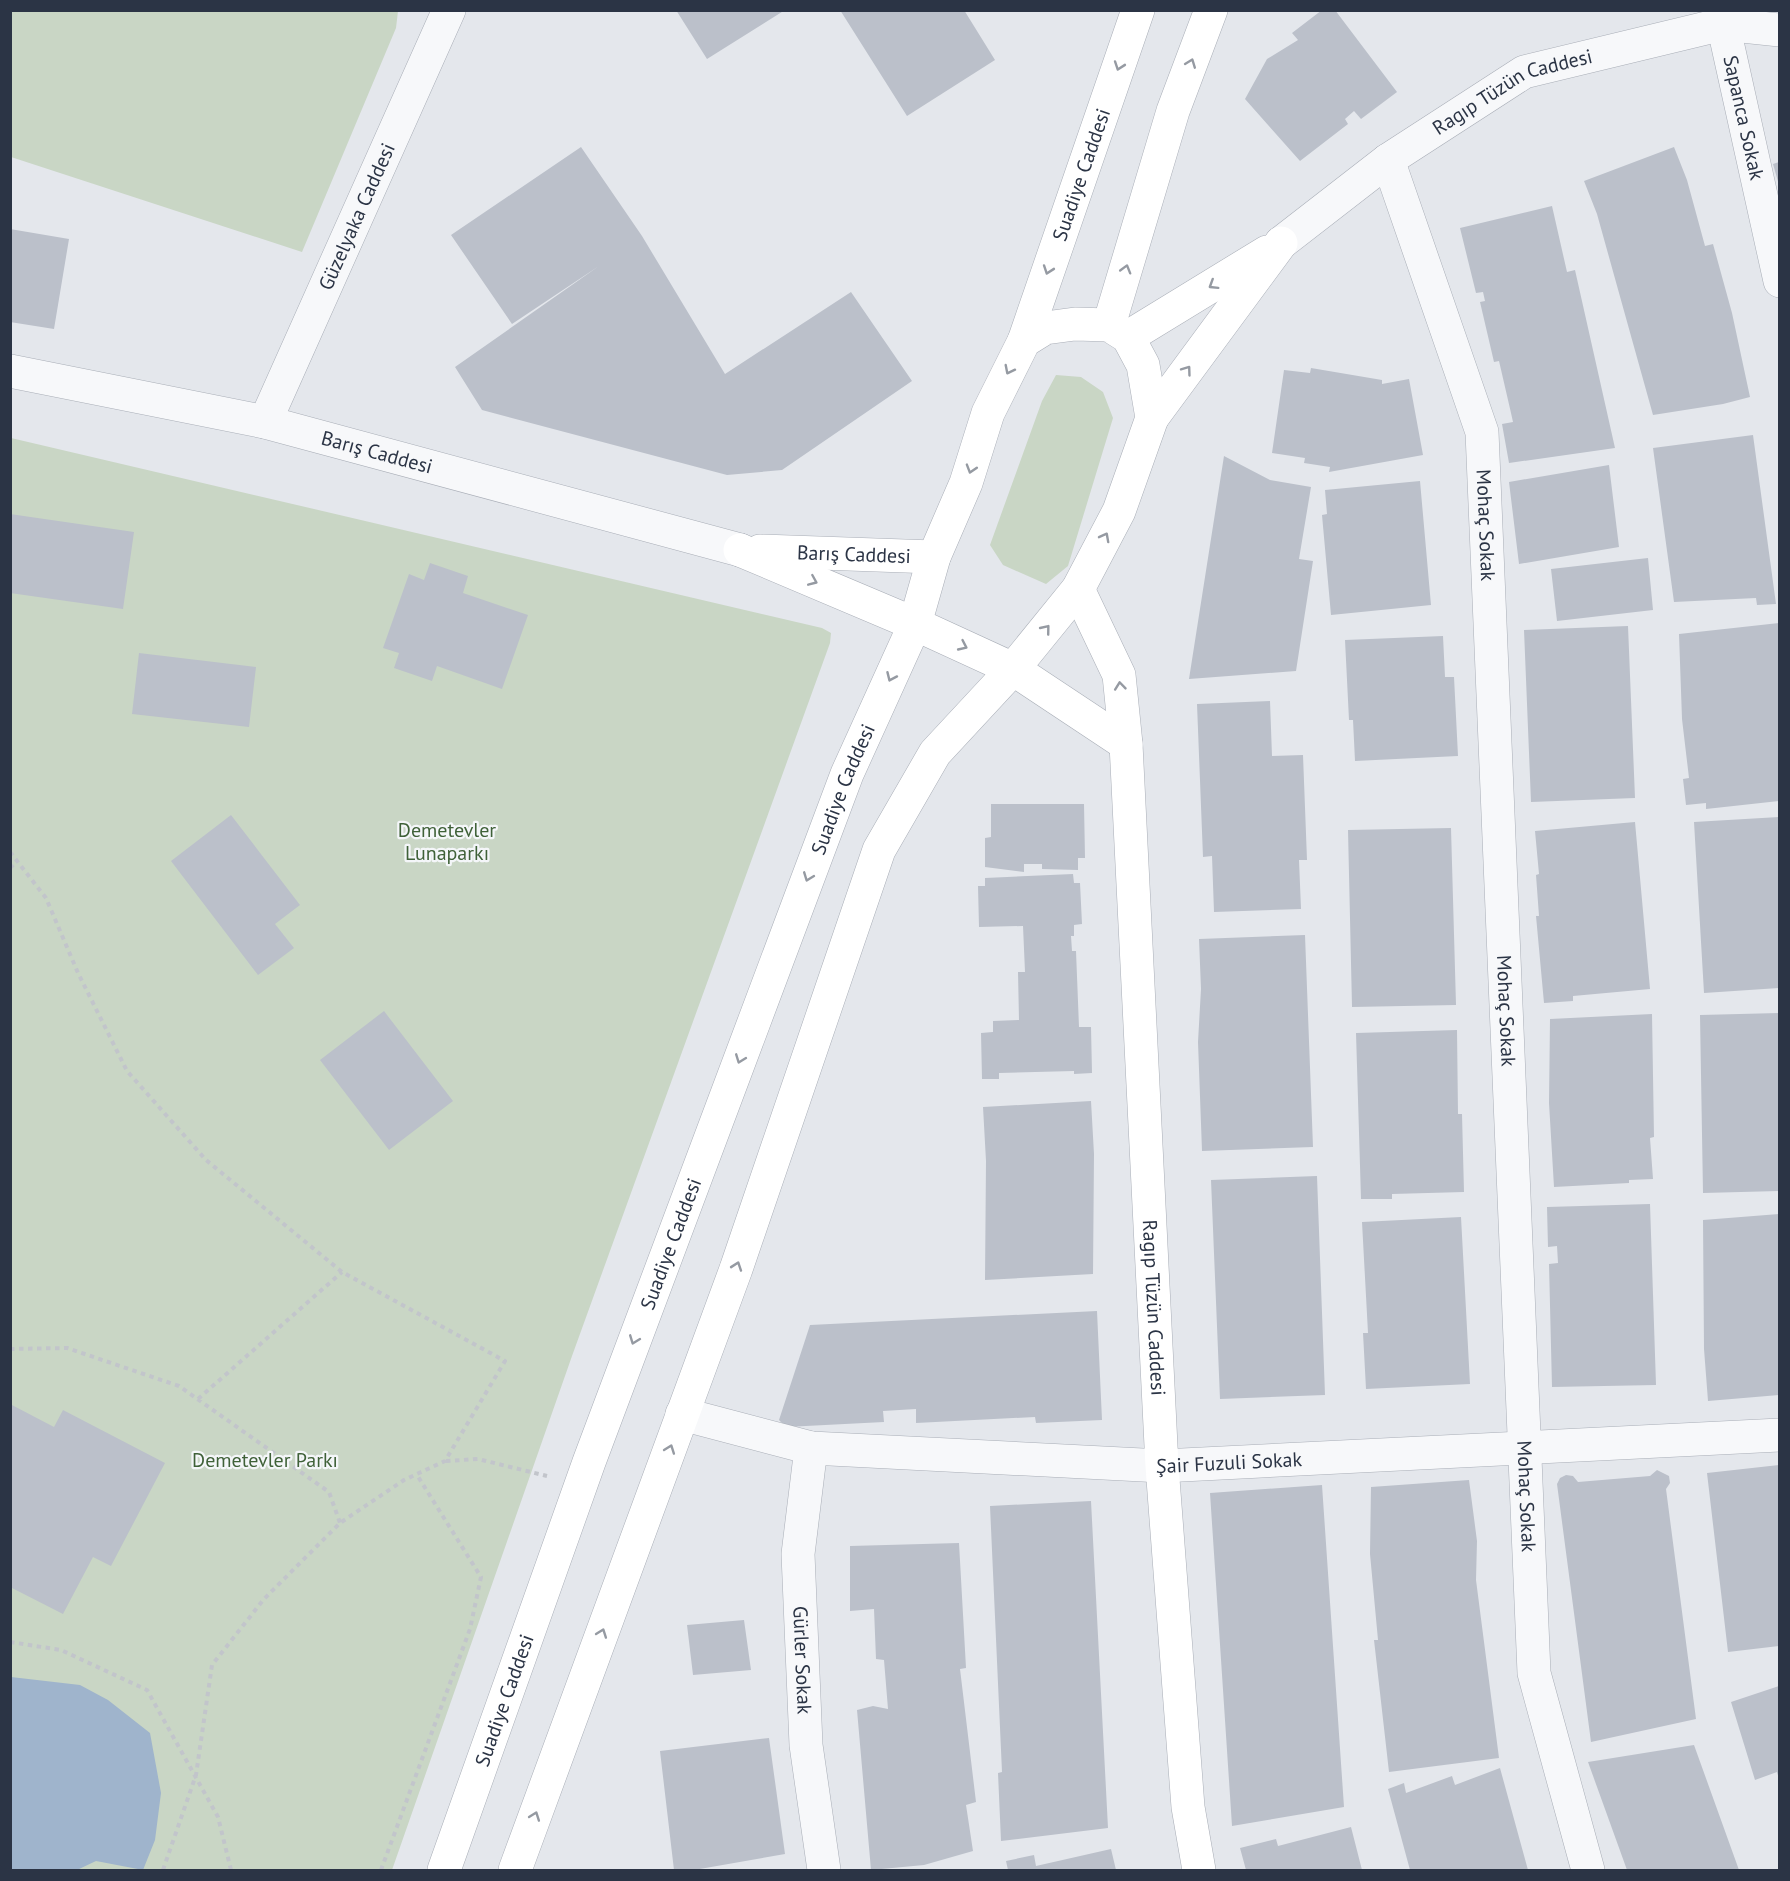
<svg xmlns="http://www.w3.org/2000/svg" width="1790" height="1881" viewBox="0 0 1790 1881" font-family="'PT Sans',sans-serif">
  <style>
    .green { fill: #c9d6c5 }
    .water { fill: #9fb4cc }
    .building { fill: #bbc0ca }
    .lines { fill: none; stroke-linecap: round; stroke-linejoin: round }
    .street-casing { stroke: #a9aeb7; stroke-width: 34 }
    .secondary-casing { stroke: #a9aeb7; stroke-width: 34 }
    .path { stroke: #c2c5cb; stroke-width: 4; stroke-dasharray: 4.5 4.5; stroke-linecap: butt }
    .street { stroke: #f7f8fa; stroke-width: 33 }
    .secondary { stroke: #fff; stroke-width: 33 }
    .oneway { stroke: #959aa2 }
    .labels { text-anchor: middle; stroke-width: 4.5; stroke-linejoin: round; paint-order: stroke }
    .street-label { font-size: 20px; fill: #2b3445; stroke: #f4f6f9 }
    .park-label { font-size: 20px; fill: #3f6138; stroke: #f4f6f9 }
  </style>
  <rect width="100%" height="100%" fill="#e4e7ec"/>
  <!-- green -->
  <path class="green" d="M11 10H398V11L396 28 302 252 11 157Z
    M1056 375 1081 377 1103 392 1113 418 1068 566 1046 584 1003 565 990 545 1042 401Z
    M11 438 822 628 831 633 830 643 572 1356 392 1870H11Z"/>
  <!-- water -->
  <path class="water" d="M11 1677 80 1685 108 1700 150 1733 161 1793 155 1840 143 1870 96 1861 77 1870H11Z"/>
  <!-- building -->
  <path class="building" d="M676 10H785L707 59Z
    M840 10H964L995 60 907 116Z
    M1322 10H1335L1397 92 1361 119 1354 111 1345 119 1348 124 1300 161 1245 99 1267 59 1298 40 1292 33Z
    M581 147 642 236 725 374 851 292 912 381 782 470 727 475 482 410 455 367 599 266 512 324 451 235Z
    M1674 147 1687 180 1705 246 1713 244 1732 313 1750 397 1723 404 1653 415 1597 214 1584 181Z
    M1779 162V185L1773 164Z
    M1552 206 1567 272 1575 270 1615 448 1509 463 1502 424 1513 422 1511 413 1499 361 1494 362 1480 302 1485 301 1483 292 1476 293 1460 228Z
    M10 229 69 239 54 329 10 322Z
    M1311 368 1382 380V384L1409 379 1423 455 1329 472 1330 467 1304 463 1305 458 1272 453 1284 370 1310 373Z
    M1753 435 1776 604 1757 605 1756 598 1674 602 1653 448Z
    M1224 456 1270 480 1311 487 1299 559 1313 561 1296 671 1189 679Z
    M1609 465 1619 547 1519 564 1509 482Z
    M1420 481 1431 605 1331 615 1322 515 1327 514 1325 490Z
    M10 514 134 532 123 609 10 593Z
    M1648 558 1653 610 1557 621 1551 569Z
    M430 563 468 576 463 593 528 615 502 689 437 666 432 681 394 668 399 653 383 648 409 574 424 580Z
    M1779 623V801L1706 809V803L1686 805 1683 779 1689 778 1682 719 1679 634Z
    M1628 626 1635 798 1531 802 1524 630Z
    M1443 636 1445 677H1454L1458 756 1355 761 1353 720H1349L1345 640Z
    M139 653 256 667 249 727 132 714Z
    M1270 701 1272 756 1303 755 1307 860H1299L1301 909 1214 912 1212 856 1203 857 1197 704Z
    M991 804H1084L1085 858H1078V870L1042 869V864H1024V872L985 867V838L991 837Z
    M231 815 300 905 275 924 294 948 258 975 171 861Z
    M1779 817V988L1704 993 1694 822Z
    M1635 822 1650 989 1573 996V1001L1544 1003 1536 916H1539L1536 875 1539 874 1535 831Z
    M1451 828 1456 1005 1352 1007 1348 830Z
    M1073 874 1074 883H1080L1082 924 1074 925V936H1071L1072 951H1076L1079 1027H1091L1092 1073 1074 1074V1071L999 1073V1079H982L981 1033 993 1032V1021L1019 1020 1018 972H1025L1023 926 979 927 978 886H985V878Z
    M1305 935 1313 1147 1202 1151 1198 1042 1201 989 1199 939Z
    M384 1011 453 1101 389 1150 320 1060Z
    M1779 1013V1191L1703 1193 1700 1015Z
    M1652 1014 1654 1137 1650 1138 1653 1179 1629 1180V1183L1554 1187 1549 1103 1550 1019Z
    M1457 1030 1458 1114H1462L1464 1192 1392 1194V1199H1361L1356 1033Z
    M1091 1101 1094 1154 1093 1274 985 1280 986 1161 983 1107Z
    M1317 1176 1325 1395 1220 1399 1211 1180Z
    M1650 1204 1656 1385 1552 1387 1549 1264 1558 1263 1557 1246 1548 1247 1547 1207Z
    M1779 1214V1395L1708 1401 1704 1349 1703 1220Z
    M1461 1217 1470 1384 1366 1389 1363 1333H1368L1362 1222Z
    M1097 1311 1102 1420 1036 1423 1035 1417 916 1423V1409L883 1411 884 1422 786 1427 779 1420 810 1325Z
    M10 1404 54 1427 63 1410 165 1463 111 1566 93 1557 63 1614 10 1587Z
    M1779 1465V1646L1728 1652 1707 1473Z
    M1657 1470 1669 1476 1670 1483 1666 1489 1696 1719 1591 1742 1557 1484 1560 1478 1566 1475 1573 1476 1578 1482 1650 1476Z
    M1469 1480 1477 1541 1476 1580 1499 1758 1389 1772 1374 1640H1378L1370 1554 1371 1487Z
    M1322 1485 1344 1807 1232 1826 1210 1493Z
    M1091 1501 1108 1828 1001 1841 998 1773 1002 1772 990 1506Z
    M959 1543 966 1668 960 1669 976 1802 966 1805 973 1851 924 1865 871 1870 857 1710 873 1706 888 1709 884 1660 876 1659 874 1609 850 1611V1546Z
    M744 1620 751 1670 693 1675 687 1625Z
    M1779 1686V1779L1777 1772 1755 1780 1731 1702Z
    M769 1738 785 1854 694 1870H674L660 1751Z
    M1694 1745 1739 1870H1627L1588 1762Z
    M1500 1768 1528 1870H1410L1388 1789 1404 1783 1406 1793 1452 1776 1455 1785Z
    M1351 1827 1362 1870H1246L1240 1848 1276 1839 1278 1846Z
    M1111 1849 1116 1870H1008L1006 1861 1034 1855 1036 1866Z"/>
  <g class="lines">
    <!-- street casing -->
    <g class="street-casing">
      <g id="street">
        <path id="s1" d="M1723 24 1780 281"/>
        <path id="s2" d="M1388 160 1482 432 1534 1673 1588 1870"/>
        <path id="s3" d="M1281 243 1388 160 1524 72 1723 24 1780 30"/>
        <path id="s4" d="M10 371 265 422 740 550"/>
        <path id="s5" d="M265 422 449 10"/>
        <path id="s6" d="M682 1414 811 1448 1162 1466 1780 1435"/>
        <path id="s7" d="M811 1448 798 1554 806 1745 824 1870"/>
      </g>
    </g>
    <!-- secondary casing -->
    <g class="secondary-casing">
      <g id="secondary">
        <path d="M1109 325 1173 111 1211 10"/>
        <path d="M1128 337 1267 252"/>
        <path id="s8" d="M1024 341 1138 10"/>
        <path d="M1152 418 1281 243"/>
        <path id="s9" d="M760 551 934 557"/>
        <path id="s10" d="M1078 589 1119 675 1126 744 1162 1466 1188 1807 1199 1870"/>
        <path id="s11" d="M444 1870 589 1462 847 774 915 624 740 550"/>
        <path d="M515 1870 736 1269 879 850 935 753 1013 669 1078 589 1119 511 1152 418 1143 365 1128 337 1109 325 1075 324 1045 328 1024 341 988 413 966 483 934 557 915 624 1013 669 1126 744"/>
      </g>
    </g>
    <!-- path -->
    <path class="path" d="M10 852 46 898 78 973 127 1071 206 1160 342 1272 505 1361 445 1461 404 1480 340 1523 264 1599 212 1665 196 1775 163 1870
      M10 868 17 861
      M10 1349 67 1348 179 1386 329 1492 340 1523
      M198 1399 342 1272
      M446 1461 478 1459 547 1476
      M10 1642 61 1650 147 1690 218 1817 231 1870
      M381 1870 470 1629 481 1577 417 1475"/>
    <!-- street -->
    <use href="#street" class="street"/>
    <!-- secondary -->
    <use href="#secondary" class="secondary"/>
  </g>
  <!-- one-way arrows -->
  <defs><path id="oneway-chevron" d="M-2-3.5L2.5 0L-2 3.5" fill="none" stroke-width="1.6" stroke-linecap="round" stroke-linejoin="round" transform="scale(1.5)"/></defs>
  <g class="oneway">
    <use href="#oneway-chevron" transform="translate(1191 63) rotate(-69)"/>
    <use href="#oneway-chevron" transform="translate(1119 66) rotate(109)"/>
    <use href="#oneway-chevron" transform="translate(1126 269) rotate(-74)"/>
    <use href="#oneway-chevron" transform="translate(1048 270) rotate(109)"/>
    <use href="#oneway-chevron" transform="translate(1213 285) rotate(148)"/>
    <use href="#oneway-chevron" transform="translate(1009 370) rotate(117)"/>
    <use href="#oneway-chevron" transform="translate(1187 370) rotate(-54)"/>
    <use href="#oneway-chevron" transform="translate(971 469) rotate(107)"/>
    <use href="#oneway-chevron" transform="translate(1105 537) rotate(-62)"/>
    <use href="#oneway-chevron" transform="translate(813 581) rotate(23)"/>
    <use href="#oneway-chevron" transform="translate(1046 629) rotate(-51)"/>
    <use href="#oneway-chevron" transform="translate(963 646) rotate(25)"/>
    <use href="#oneway-chevron" transform="translate(891 677) rotate(114)"/>
    <use href="#oneway-chevron" transform="translate(1120 686) rotate(-96)"/>
    <use href="#oneway-chevron" transform="translate(808 877) rotate(111)"/>
    <use href="#oneway-chevron" transform="translate(740 1059) rotate(111)"/>
    <use href="#oneway-chevron" transform="translate(737 1266) rotate(-71)"/>
    <use href="#oneway-chevron" transform="translate(634 1340) rotate(111)"/>
    <use href="#oneway-chevron" transform="translate(670 1449) rotate(-70)"/>
    <use href="#oneway-chevron" transform="translate(602 1633) rotate(-70)"/>
    <use href="#oneway-chevron" transform="translate(535 1816) rotate(-70)"/>
  </g>
  <g class="labels">
    <!-- street labels -->
    <g class="street-label">
      <text dy="7" stroke="none"><textPath href="#s3" startOffset="279">Ragıp Tüzün Caddesi</textPath></text>
      <text dy="7" stroke="none"><textPath href="#s1" startOffset="96">Sapanca Sokak</textPath></text>
      <text dy="7" stroke="none"><textPath href="#s8" startOffset="176">Suadiye Caddesi</textPath></text>
      <text dy="7" stroke="none"><textPath href="#s5" startOffset="225">Güzelyaka Caddesi</textPath></text>
      <text dy="7" stroke="none"><textPath href="#s4" startOffset="376">Barış Caddesi</textPath></text>
      <text dy="7" stroke="none"><textPath href="#s2" startOffset="381">Mohaç Sokak</textPath></text>
      <text dy="7" stroke="none"><textPath href="#s9" startOffset="94">Barış Caddesi</textPath></text>
      <text dy="7" stroke="none"><textPath href="#s11" startOffset="1152">Suadiye Caddesi</textPath></text>
      <text dy="7" stroke="none"><textPath href="#s2" startOffset="867">Mohaç Sokak</textPath></text>
      <text dy="7" stroke="none"><textPath href="#s11" startOffset="666">Suadiye Caddesi</textPath></text>
      <text dy="7" stroke="none"><textPath href="#s10" startOffset="729">Ragıp Tüzün Caddesi</textPath></text>
      <text dy="7" stroke="none"><textPath href="#s6" startOffset="552">Şair Fuzuli Sokak</textPath></text>
      <text dy="7" stroke="none"><textPath href="#s2" startOffset="1353">Mohaç Sokak</textPath></text>
      <text dy="7" stroke="none"><textPath href="#s7" startOffset="213">Gürler Sokak</textPath></text>
      <text dy="7" stroke="none"><textPath href="#s11" startOffset="180">Suadiye Caddesi</textPath></text>
    </g>
    <!-- park labels -->
    <g class="park-label">
      <text x="447" y="837">Demetevler<tspan x="447" dy="23">Lunaparkı</tspan></text>
      <text x="265" y="1467">Demetevler Parkı</text>
    </g>
  </g>
  <!-- border -->
  <rect width="1790" height="1881" fill="none" stroke="#2b3445" stroke-width="24"/>
</svg>
